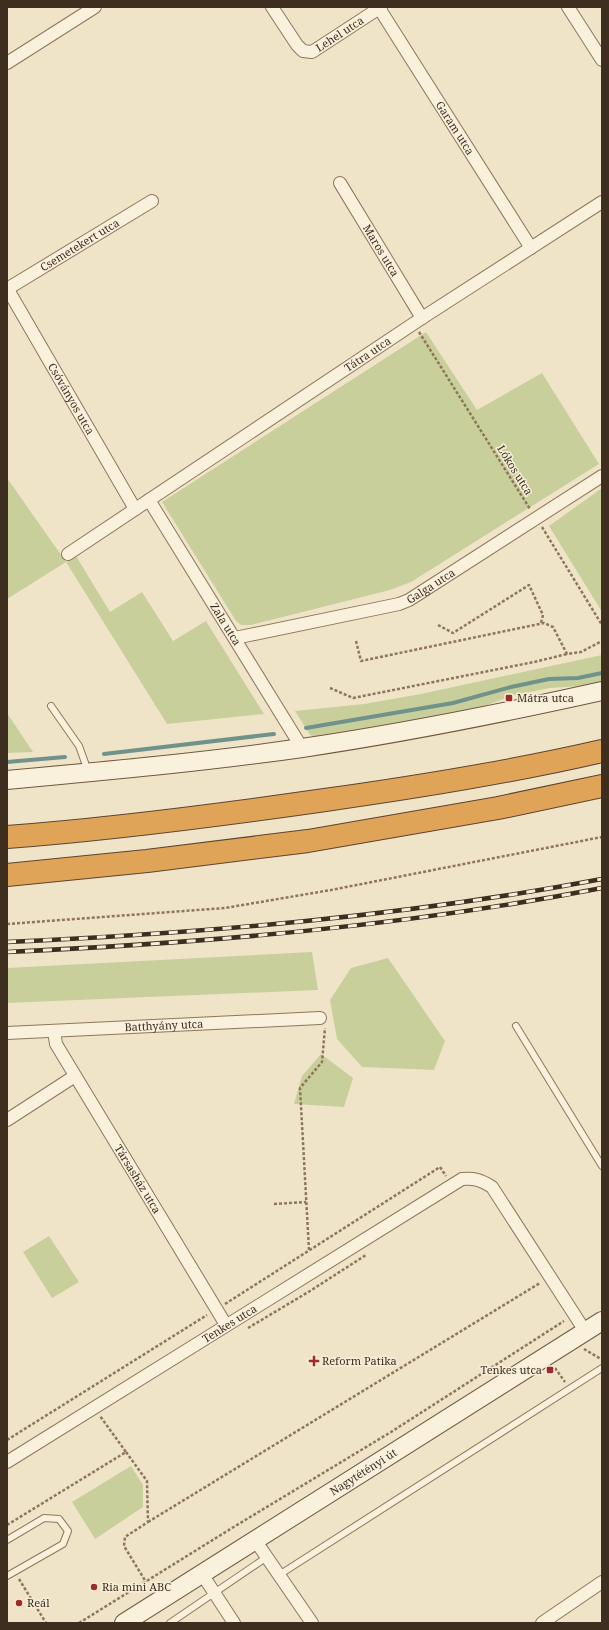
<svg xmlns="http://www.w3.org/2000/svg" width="609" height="1630" viewBox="0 0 609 1630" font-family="'Noto Serif',serif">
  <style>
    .green { fill: #c9cf9b }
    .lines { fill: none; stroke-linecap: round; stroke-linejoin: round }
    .stream { stroke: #6f938a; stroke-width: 4 }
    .lane-casing { stroke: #8d765c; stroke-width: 8 }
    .street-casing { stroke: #8d765c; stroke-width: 14 }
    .secondary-casing { stroke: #6f573f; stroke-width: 20 }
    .highway-casing { stroke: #5b4430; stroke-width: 24 }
    .path { stroke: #8d765c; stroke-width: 2.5; stroke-dasharray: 3 2; stroke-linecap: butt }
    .lane { stroke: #faf1dc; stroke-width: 6 }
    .street { stroke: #faf1dc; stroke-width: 12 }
    .secondary { stroke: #faf1dc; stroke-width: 18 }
    .highway { stroke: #e0a458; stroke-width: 22 }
    .rail-casing { stroke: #3d2e20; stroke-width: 4.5 }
    .rail { stroke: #f7eed8; stroke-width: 3; stroke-dasharray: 9; stroke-linecap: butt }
    .poi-dot { fill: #9e2a2b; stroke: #f7eed8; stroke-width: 1.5 }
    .labels { text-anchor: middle; stroke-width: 3; stroke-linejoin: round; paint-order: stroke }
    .street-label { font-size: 11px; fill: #3d2e20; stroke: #f7eed8 }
    .poi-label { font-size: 11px; fill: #3d2e20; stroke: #f7eed8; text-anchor: start }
  </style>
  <rect width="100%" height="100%" fill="#f0e4c8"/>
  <!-- green -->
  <path class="green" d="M426 332 477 410 542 373 599 464 411 582 390 590 251 625H241L236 621 162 502Z
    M7 478 66 562 76 556 110 612 142 592 173 641 206 621 264 714 167 724 66 562 7 599Z
    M602 488V612L549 526Z
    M602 655V682L581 686 550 688 514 695 479 708 317 737 310 735 295 711 364 704 421 694Z
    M7 713 33 752 7 753Z
    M312 952 318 990 7 1003V968Z
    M388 958 445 1041 434 1070 362 1067 337 1039 330 1000 351 968Z
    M321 1054 353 1078 344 1107 294 1104 302 1076Z
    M49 1236 79 1282 52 1298 23 1252Z
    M131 1466 143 1485V1507L95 1539 72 1502Z"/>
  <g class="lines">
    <!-- stream -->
    <path class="stream" d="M306 728 453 703 511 687 549 679 578 678 602 673
      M104 754 274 734
      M7 762 65 757"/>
    <!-- lane casing -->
    <g class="lane-casing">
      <path id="lane" d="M51 706 79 746 88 771
        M516 1026 602 1166
        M7 1540 44 1518 59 1519 68 1531 63 1544 7 1576
        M279 1575 602 1368
        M170 1623 267 1557"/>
    </g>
    <!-- street casing -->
    <g class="street-casing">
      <g id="street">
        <path id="s1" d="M272 7 297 45 303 51 312 52 381 7"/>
        <path d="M568 7 602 60"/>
        <path id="s2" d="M379 8 531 248"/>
        <path d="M7 63 95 7"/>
        <path id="s3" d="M340 183 422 318"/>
        <path id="s4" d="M7 288 135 509"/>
        <path id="s5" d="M7 289 152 201"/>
        <path id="s6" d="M149 500 302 748"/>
        <path id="s7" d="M68 554 422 318 602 202"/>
        <path id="s8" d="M235 638 399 604 409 600 602 476"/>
        <path id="s9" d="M54 1031 56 1044 226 1325"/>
        <path id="s10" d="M7 1033 320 1018"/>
        <path d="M7 1120 75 1076"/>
        <path id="s11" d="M7 1462 462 1179C475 1178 481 1180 492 1187L585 1331"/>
        <path d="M255 1540 312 1623"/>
        <path d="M202 1574 234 1623"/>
        <path d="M542 1623 602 1582"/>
      </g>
    </g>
    <!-- secondary casing -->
    <g class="secondary-casing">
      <g id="secondary">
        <path d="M7 780C105 771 204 762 302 748 403 733 503 713 602 691"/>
        <path id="s12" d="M124 1623 602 1321"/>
      </g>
    </g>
    <!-- highway casing -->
    <g class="highway-casing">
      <path id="highway" d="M7 837C113 829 220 815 325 800 418 787 511 772 602 751
        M7 875 147 861 308 841 498 808 602 786"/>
    </g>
    <!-- path -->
    <path class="path" d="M419 332 530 509
      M542 527 602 625
      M438 625 453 633 529 585 543 615 541 623
      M356 641 361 661 544 623 553 627 567 654 581 652 602 641
      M330 688 353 698 534 662 567 654
      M7 924 225 908 331 890 602 837
      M274 1204 306 1202
      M309 1250 300 1088 322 1062 325 1028
      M225 1304 440 1167 446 1176
      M248 1328 310 1291 366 1255
      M584 1349 601 1359
      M555 1368 565 1382
      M7 1440 207 1315
      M126 1452 147 1481 148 1522 125 1537 124 1546 146 1582
      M148 1522 540 1283
      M7 1525 126 1452 100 1416
      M19 1579 46 1623
      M79 1623 232 1528 391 1432 564 1321"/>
    <!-- lane -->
    <use href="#lane" class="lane"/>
    <!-- street -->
    <use href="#street" class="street"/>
    <!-- secondary -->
    <use href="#secondary" class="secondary"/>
    <!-- highway -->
    <use href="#highway" class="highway"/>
    <!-- rail casing -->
    <g class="rail-casing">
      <path id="rail" d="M7 942C207 933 406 916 602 879
        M7 952C206 943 406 926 602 888"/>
    </g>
    <!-- rail -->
    <use href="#rail" class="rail"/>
  </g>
  <!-- markers -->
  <g class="poi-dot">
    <rect x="505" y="694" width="8" height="8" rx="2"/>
    <path d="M312 1355h4v4h4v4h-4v4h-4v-4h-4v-4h4z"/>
    <rect x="546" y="1366" width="8" height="8" rx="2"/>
    <circle cx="94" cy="1587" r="4"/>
    <circle cx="19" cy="1603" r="4"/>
  </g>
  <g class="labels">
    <!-- street labels -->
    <g class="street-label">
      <text dy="4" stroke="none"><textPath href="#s1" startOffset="96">Lehel utca</textPath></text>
      <text dy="4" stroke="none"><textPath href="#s2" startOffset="142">Garam utca</textPath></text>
      <text dy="4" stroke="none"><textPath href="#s5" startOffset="85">Csemetekert utca</textPath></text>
      <text dy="4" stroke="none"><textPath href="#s3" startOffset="79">Maros utca</textPath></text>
      <text dy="4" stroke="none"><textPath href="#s7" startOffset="360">Tátra utca</textPath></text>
      <text dy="4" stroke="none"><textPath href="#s4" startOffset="128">Csóványos utca</textPath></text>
      <text transform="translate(515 470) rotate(58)" y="4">Lókos utca</text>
      <text dy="4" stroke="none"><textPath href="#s8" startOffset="204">Galga utca</textPath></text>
      <text dy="4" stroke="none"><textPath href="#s6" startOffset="146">Zala utca</textPath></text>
      <text dy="4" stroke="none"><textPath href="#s10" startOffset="157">Batthyány utca</textPath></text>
      <text dy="4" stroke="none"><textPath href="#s9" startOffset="171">Társasház utca</textPath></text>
      <text dy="4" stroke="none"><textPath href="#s11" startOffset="262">Tenkes utca</textPath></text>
      <text dy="4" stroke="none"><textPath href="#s12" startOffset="283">Nagytétényi út</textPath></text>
    </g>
    <!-- poi labels -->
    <g class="poi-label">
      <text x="517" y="702">Mátra utca</text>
      <text x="322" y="1365">Reform Patika</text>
      <text x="542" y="1374" text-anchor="end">Tenkes utca</text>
      <text x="102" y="1591">Ria mini ABC</text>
      <text x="27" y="1607">Reál</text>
    </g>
  </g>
  <!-- border -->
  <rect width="609" height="1630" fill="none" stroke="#3d2e20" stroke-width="16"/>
</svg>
